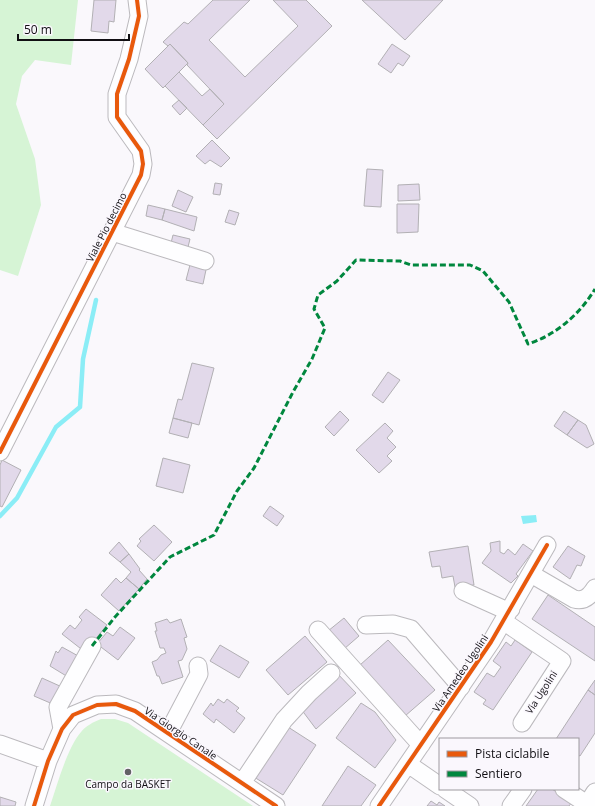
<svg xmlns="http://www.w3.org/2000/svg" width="595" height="806" viewBox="0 0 595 806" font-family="'Open Sans',sans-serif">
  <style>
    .green { fill: #d6f4d5 }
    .water { fill: #8bedf6 }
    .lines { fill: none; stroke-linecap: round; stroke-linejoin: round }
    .stream { stroke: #8bedf6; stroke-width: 4.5 }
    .building { fill: #e2d9ea; stroke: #b2b0b4 }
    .minor-casing { stroke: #bbb9bd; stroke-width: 19 }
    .minor { stroke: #fefeff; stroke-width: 17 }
    .quiet { stroke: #00873e; stroke-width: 3; stroke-dasharray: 6 3; stroke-linecap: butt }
    .cycleway-casing { stroke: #faf7fd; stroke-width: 6 }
    .cycleway { stroke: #e8590c; stroke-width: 4 }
    .poi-dot { fill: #636165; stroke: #faf7fd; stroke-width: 1.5 }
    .labels { text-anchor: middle; stroke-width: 3; stroke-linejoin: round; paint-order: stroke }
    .street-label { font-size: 10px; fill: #110f13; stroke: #faf7fd }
    .poi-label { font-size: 10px; fill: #110f13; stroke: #faf7fd }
  </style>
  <rect width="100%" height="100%" fill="#faf8fc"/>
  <!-- green -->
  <path class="green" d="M0 0H78L71 65 35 60 22 76 16 104 35 159 41 205 18 276 0 270Z
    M101 719H115L128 723 253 806H50C57 786 67 748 81 732 86 726 93 722 101 719Z"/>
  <!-- water -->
  <path class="water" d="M536 515 537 522 523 524 521 516Z"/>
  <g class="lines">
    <!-- stream -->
    <path class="stream" d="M0 516 17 498 56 427 80 407 83 359 96 300"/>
  </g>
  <!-- building -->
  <path class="building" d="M94 0H116L114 22 109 21 108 33 91 31Z
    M213 0H250L209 40 245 77 298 26 273 0H306L332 26 217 139 203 125 224 104 187 65 188 63 170 44 168 46 163 42 184 22 188 24Z
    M362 0H443L405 40Z
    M170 44 188 63 163 88 145 69Z
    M392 44 410 56 403 66 398 63 391 73 378 64Z
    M179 72 202 96 210 89 224 104 203 125 165 86Z
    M179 100 187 108 180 115 172 106Z
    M212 140 230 158 221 167 210 160 205 164 196 156Z
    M367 169 383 170 381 207 364 206Z
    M215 183 222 184 220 195 213 194Z
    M419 184 420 200 398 201V185Z
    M178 190 193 197 186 212 172 206Z
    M397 204H419L418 232 397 233Z
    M148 205 165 209 162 220 146 216Z
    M165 209 197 217 194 231 162 220Z
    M229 210 239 213 235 225 225 222Z
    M173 235 190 239 188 247 171 243Z
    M191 261 207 265 203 284 186 280Z
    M192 363 214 368 199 425 173 418 178 399 182 400Z
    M388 372 400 380 383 403 372 395Z
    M340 411 349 420 334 436 325 427Z
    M564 411 578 420 567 435 554 426Z
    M173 418 192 423 188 438 169 433Z
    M578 420 586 425 594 444 587 448 567 435Z
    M385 423 393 431 387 438 396 447 387 456 392 461 379 473 356 450Z
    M163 458 190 465 183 493 156 486Z
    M2 460 21 470 2 507 0 506V465Z
    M270 506 284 516 277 526 263 516Z
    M154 525 172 542 154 561 137 546 141 541 139 539Z
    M500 541V552L504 554 508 549 515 555 523 544 533 551 516 574 518 576 511 583 482 563 491 551 490 543Z
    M119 542 129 554 120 562 109 553Z
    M468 546 474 585 455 587 453 576 442 578 440 566 432 567 429 552Z
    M568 546 585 556 581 566 577 565 570 579 553 567Z
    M129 554 140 569 139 570 147 579 139 589 126 578 131 572 120 562Z
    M116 578 121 583 126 578 139 589 119 611 101 595Z
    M548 595 595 627V661L532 619Z
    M86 609 107 625 85 652 62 634 70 625 75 629 82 620 79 617Z
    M344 618 359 636 344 649 328 631Z
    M167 619 170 623 181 619 187 637 184 638 187 649 182 660 178 661 183 677 162 684 159 676H157L152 662 157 660 161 655 166 653 164 648H160L155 631H157L155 623Z
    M120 627 135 638 118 660 97 644 107 632 113 636Z
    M305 636 327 662 288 695 266 670Z
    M388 640 435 690 405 716 360 665Z
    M515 640 532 652 493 710 483 704 486 700 474 692 487 673 494 677 501 667 493 661 506 642 511 646Z
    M220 645 249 662 239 678 210 661Z
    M62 647 80 657 68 677 50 666 56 651 58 653Z
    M335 671 356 693 316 729 298 705Z
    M42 678 62 687 55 705 34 696Z
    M595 680V695L588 690Z
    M588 690 595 695V733L580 756 578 755V739H556Z
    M218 699 224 703 227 699 239 708 236 711 245 718 234 733 216 719 214 723 203 714 211 703 213 706Z
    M361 703 375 712 396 740 375 768 336 738Z
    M288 727 316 745 283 795 254 777Z
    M348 766 376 785 361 806H322Z
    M538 789H552L572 802 569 806H526Z
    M0 797 16 802 15 806H0Z
    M431 801 437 805 439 802 445 806H427Z"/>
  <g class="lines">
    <!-- minor casing -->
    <g class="minor-casing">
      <path id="minor" d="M112 232 205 261
        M0 452 141 175 143 164 141 151 117 117V94L129 59 139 16 137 0
        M531 574 574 599C584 602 590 596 595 588
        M463 591 503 609H511
        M503 621 562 661 522 723
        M366 625 393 624 411 629 461 687
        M318 630 421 745
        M62 729 58 707 92 646
        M168 733 199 674 198 666
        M0 744 48 761
        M408 764 440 786
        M242 783 284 720 309 693 331 673
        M445 789 470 806
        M564 789 587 804
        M34 806 48 761 62 729 73 715 97 705 116 704 135 711 276 806
        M379 806 491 642 547 545
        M511 806 523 789
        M586 806 595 792"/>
    </g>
    <!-- minor -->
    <use href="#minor" class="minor"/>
    <!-- quiet -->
    <path class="quiet" d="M92 646 115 617 170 557 214 535 237 491 254 468 293 392 312 359 325 328 314 309 318 295 337 281 356 260 400 261 411 265H470L483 271 509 302 528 344C556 335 580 314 595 289"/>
    <!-- cycleway casing -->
    <g class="cycleway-casing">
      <path id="cycleway" d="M0 452 141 175 143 164 141 151 117 117V94L129 59 139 16 137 0
        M34 806 48 761 62 729 73 715 97 705 116 704 135 711 276 806
        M379 806 491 642 547 545"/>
    </g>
    <!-- cycleway -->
    <use href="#cycleway" class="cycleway"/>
  </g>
  <!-- markers -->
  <circle class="poi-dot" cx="128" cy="772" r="4"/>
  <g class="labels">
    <!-- street labels -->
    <g class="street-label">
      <text transform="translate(106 227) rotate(-63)" y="4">Viale Pio decimo</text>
      <text transform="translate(460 673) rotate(-56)" y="4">Via Amedeo Ugolini</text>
      <text transform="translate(541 692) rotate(-57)" y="4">Via Ugolini</text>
      <text transform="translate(181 733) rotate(34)" y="4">Via Giorgio Canale</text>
    </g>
    <!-- poi labels -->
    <g class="poi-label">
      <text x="128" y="788">Campo da BASKET</text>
    </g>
  </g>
  <!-- legend -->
  <rect x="439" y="738" width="140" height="52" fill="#faf7fd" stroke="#9d9a9f"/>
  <rect x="447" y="751" width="20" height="6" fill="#e8590c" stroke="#9d9a9f"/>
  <text x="475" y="758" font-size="12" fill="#110f13">Pista ciclabile</text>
  <rect x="447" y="771" width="20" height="6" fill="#00873e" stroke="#9d9a9f"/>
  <text x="475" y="778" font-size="12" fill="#110f13">Sentiero</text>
  <!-- scale -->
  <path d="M18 34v6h111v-6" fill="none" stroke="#110f13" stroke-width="2"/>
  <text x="24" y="34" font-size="12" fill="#110f13" stroke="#faf7fd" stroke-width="3" paint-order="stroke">50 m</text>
</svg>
